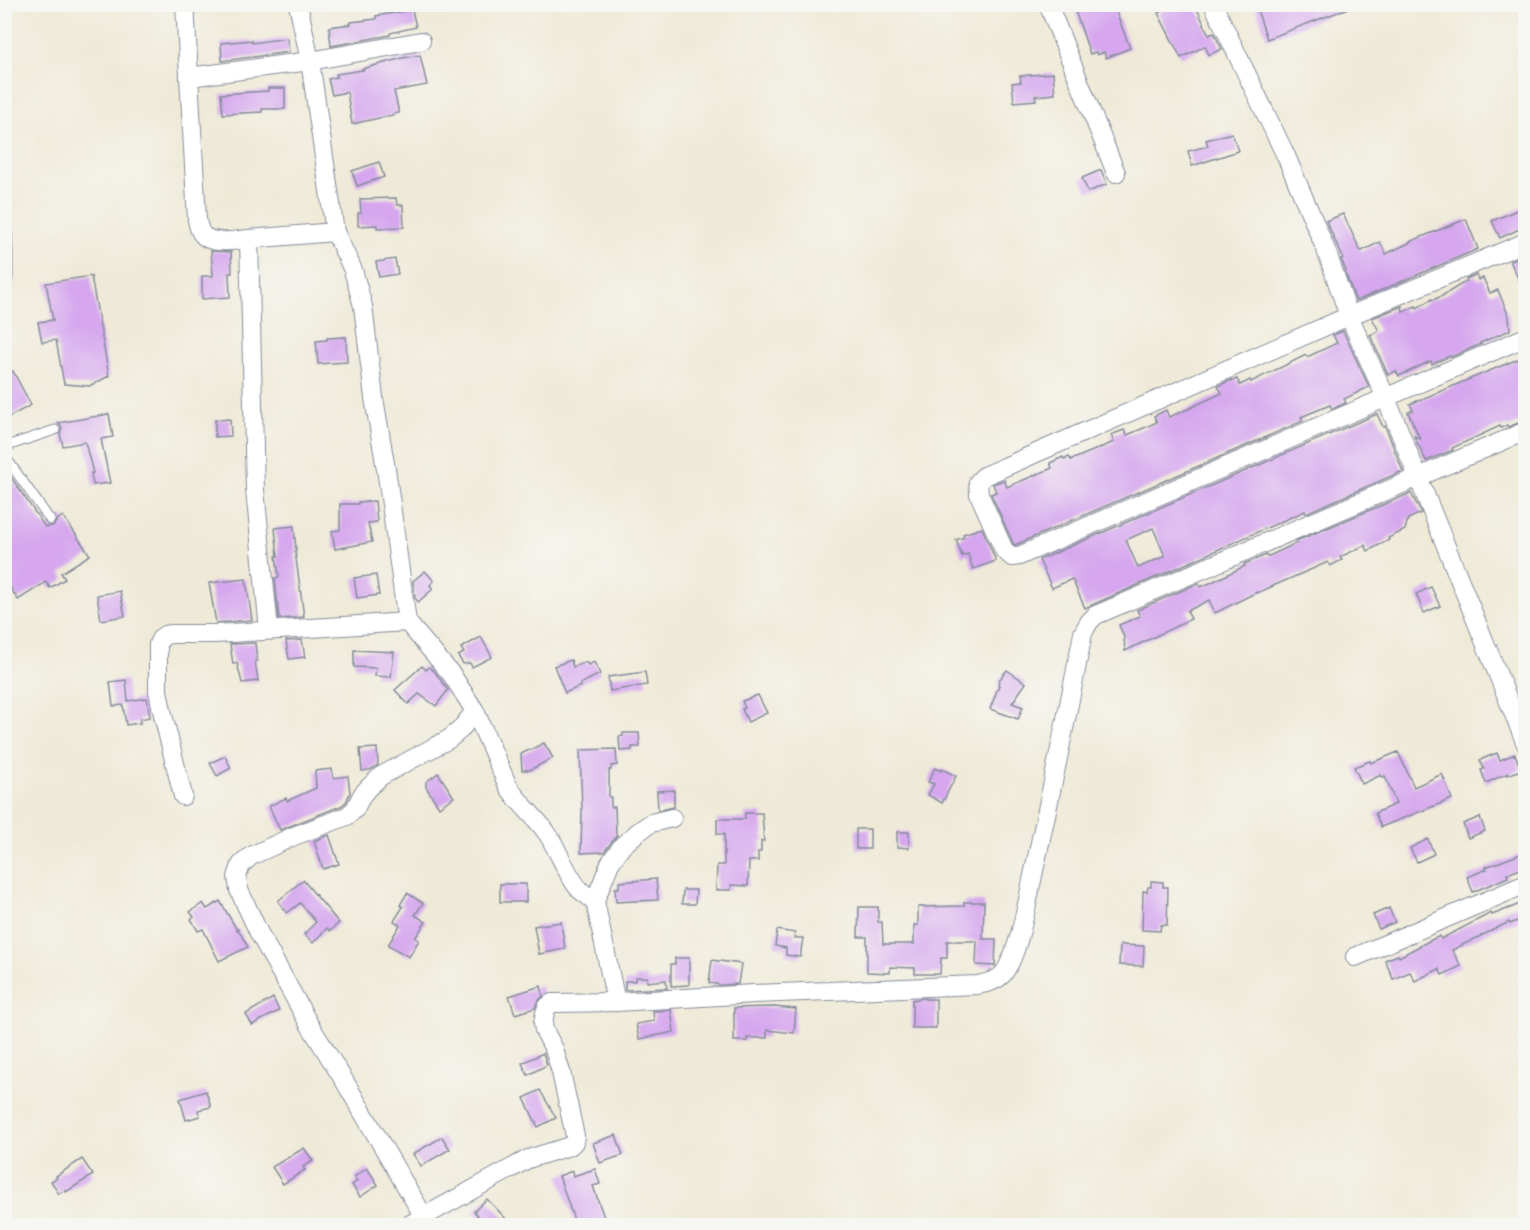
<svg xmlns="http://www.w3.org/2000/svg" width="1530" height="1230" viewBox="0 0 1530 1230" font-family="'IM FELL French Canon',serif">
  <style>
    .building { fill: #d6a7ee; fill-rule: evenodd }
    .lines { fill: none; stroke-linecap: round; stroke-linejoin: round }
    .lane-casing { stroke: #858c9a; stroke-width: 11 }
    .street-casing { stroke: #858c9a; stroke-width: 20 }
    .lane { stroke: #fff; stroke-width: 9 }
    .street { stroke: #fff; stroke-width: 18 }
  </style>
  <rect width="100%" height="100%" fill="#f6f6f2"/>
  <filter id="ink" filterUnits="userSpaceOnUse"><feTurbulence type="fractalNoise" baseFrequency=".0167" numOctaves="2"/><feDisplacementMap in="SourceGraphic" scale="12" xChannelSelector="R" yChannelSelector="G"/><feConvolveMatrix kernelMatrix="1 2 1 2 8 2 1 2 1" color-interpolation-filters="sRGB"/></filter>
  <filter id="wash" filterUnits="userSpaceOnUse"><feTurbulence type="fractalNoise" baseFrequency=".008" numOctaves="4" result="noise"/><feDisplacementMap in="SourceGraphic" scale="24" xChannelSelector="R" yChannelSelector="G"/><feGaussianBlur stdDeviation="1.35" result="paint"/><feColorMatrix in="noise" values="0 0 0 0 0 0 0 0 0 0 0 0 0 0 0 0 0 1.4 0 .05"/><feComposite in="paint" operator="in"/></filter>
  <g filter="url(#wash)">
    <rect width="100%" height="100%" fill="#efead7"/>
    <g id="blocks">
      <g class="building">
        <path d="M1085,4H1113L1130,48L1106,58L1104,52L1097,55L1096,52L1090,54L1074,8Z"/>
        <path d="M1176,4H1195L1209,35L1214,33L1222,49L1209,55L1205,46L1181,58L1158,13Z"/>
        <path d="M1255,4H1354V6L1267,39Z"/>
        <path d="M412,10L416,27L390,33V35L331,46L329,27L351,24V22L376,19V16Z"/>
        <path d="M287,38L289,52L222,61L221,43L252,40V43Z"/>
        <path d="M420,55L427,85L394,91L399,113L393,114V115L352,124L347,92L332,95L328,79L337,77L336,74L363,70L362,69L403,58Z"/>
        <path d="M1053,73L1055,94L1035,96L1036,100L1014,102L1012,83L1021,82L1020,76Z"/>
        <path d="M268,88H285V109H262V112L223,114L221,94L268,91Z"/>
        <path d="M1232,133L1238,151L1192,166L1188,151L1208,146L1206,140Z"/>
        <path d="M379,162L384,177L357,186L352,171Z"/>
        <path d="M1101,170L1107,184L1088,192L1082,178Z"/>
        <path d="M396,198L397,205H403L404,227L377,228V225L358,226V213H361L360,199Z"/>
        <path d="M1526,206V226L1500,238L1492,221Z"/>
        <path d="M1343,214L1360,250L1362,251L1380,242L1386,254L1409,243V242L1466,219L1478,249L1356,301L1345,272L1346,271L1341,259L1343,258L1326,221Z"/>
        <path d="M211,251L231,252L232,273H229L230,297L202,299V276H213Z"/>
        <path d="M1526,254V295L1510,261Z"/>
        <path d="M395,259L398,274L379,277L376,262Z"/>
        <path d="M1476,275L1478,280L1483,278L1490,293L1498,290L1509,317L1510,330L1480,343L1481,344L1451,357L1450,356L1432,364L1431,361L1399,376L1396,371L1388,375L1370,335L1379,331L1372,318L1402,306L1403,312L1416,306L1417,308L1432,299L1433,300L1442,296L1467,281L1466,279Z"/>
        <path d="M91,276L109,376L90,386L64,384L56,340L42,342L38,322L53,320L46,283Z"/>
        <path d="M1343,331L1369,387L1344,399L1346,403L1332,409L1330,405L1301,417L1303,421L1029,539L1015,545L1013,543L991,494L996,492L993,484L1004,480L1007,487L1052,468L1050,463L1063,457L1064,459L1069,457L1071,460L1114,442L1111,435L1124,430L1127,435L1144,428L1157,422L1154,416L1166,410L1169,417L1188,409L1222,393L1218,386L1231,380V381L1237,379L1240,385L1250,380L1251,382L1306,355L1307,357L1337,343L1333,335Z"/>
        <path d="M346,337L347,362L318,364L316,341L327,340V338Z"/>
        <path d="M1518,359L1526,377V420L1508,427L1507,425L1501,428L1500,426L1452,448L1453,450L1426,461L1414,436L1420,439L1408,412L1413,410L1410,404Z"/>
        <path d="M13,371L31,405L4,420V376Z"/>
        <path d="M109,414L113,437L101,439L110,483L93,485L91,473H93L85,442L63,446L60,434L62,428L58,423Z"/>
        <path d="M1377,414L1383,427L1385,426L1403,471L1306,513L1305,511L1208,554L1202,557L1085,608L1072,579L1052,588L1039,560ZM1153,528L1165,556L1138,568L1126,540Z"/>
        <path d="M230,419L231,436L215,437V420Z"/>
        <path d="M4,467L45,527L53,526L57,520L63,516L90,555L61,573L65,579L50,588L46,582L18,600L4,578Z"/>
        <path d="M1411,493L1421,513L1408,519L1405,530L1388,538L1389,540L1379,545L1368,551L1365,545L1340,557L1342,560L1330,566L1328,562L1257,593V592L1215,613L1209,600L1187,611L1191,619L1125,651L1124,637L1119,625L1140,616L1137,610L1199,583L1200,587L1208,584L1245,566L1244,564L1266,555L1267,557L1297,543L1296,541Z"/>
        <path d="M375,501L377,522L368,523L372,542L335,549L332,531L340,530V504H358V502Z"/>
        <path d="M294,526L296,551H295L304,617L279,619L275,578L279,577L276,556H278L275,528Z"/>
        <path d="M982,528L996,561L973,569L968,554L962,556L956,540L964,537L963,534Z"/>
        <path d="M425,571L434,581L430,585L433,589L418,602L415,598L413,581Z"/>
        <path d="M376,575L379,595L357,598L354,578Z"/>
        <path d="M246,579L252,620L216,623L209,583Z"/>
        <path d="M1431,587L1440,606L1424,613L1416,594Z"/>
        <path d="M120,591L125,616L101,620L97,595Z"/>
        <path d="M481,637L492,657L472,667L470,663L463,664L458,656L464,653L461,648Z"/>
        <path d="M302,640L305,657L289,659L286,641Z"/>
        <path d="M255,643L257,661H255L258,681L242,683L237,663L233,664L230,644Z"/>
        <path d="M354,650L394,652L391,677L375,676L376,668L354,667Z"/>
        <path d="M571,660L573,667L586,662L588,665L594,662L600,674L580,684L581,686L565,693L554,666Z"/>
        <path d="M422,666L426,670L429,667L435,672L448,690L436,706L419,694L408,704L395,690Z"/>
        <path d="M1007,670L1026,683L1012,703L1023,707L1018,719L990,709L999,685L998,684L999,680Z"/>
        <path d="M645,672L647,685L610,691L608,677Z"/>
        <path d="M126,680L128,701L147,698L150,717L140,719V723L126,725L123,705L113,706L110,682Z"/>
        <path d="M758,695L767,713L748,722L742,709L745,708L742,701Z"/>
        <path d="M623,733H639L640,747H632V750L620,751L619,737L623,736Z"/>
        <path d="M544,743L553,758L530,770H522L521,754Z"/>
        <path d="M377,748L378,765L370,770L362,771L360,749Z"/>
        <path d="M616,749L617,765L611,766V770H609V797H611V807H615L616,834L617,835L604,852L581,853L582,809L580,750Z"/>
        <path d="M1398,752L1414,787L1442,774L1452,799L1381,827L1375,813L1396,804L1385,776L1382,777L1381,775L1362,784L1354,767L1370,761L1371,763Z"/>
        <path d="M1497,753L1500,760L1515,754L1521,770L1508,775V773L1486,783L1481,770L1484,769L1480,760Z"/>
        <path d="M225,756L231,768L217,776L210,763Z"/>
        <path d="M935,768L941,771L942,769L956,776L942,803L928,795L934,784L928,782Z"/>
        <path d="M332,769L333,778L348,776L350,793L346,802L341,806L280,830L269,806L286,798L287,801L316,788L315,771Z"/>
        <path d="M438,773L454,797L439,807L426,787V782Z"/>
        <path d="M674,790V807L658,810L657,791Z"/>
        <path d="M745,813H762L764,841H761V852H758V861H749L748,886L731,885V890H716L717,865H724V834H717V819H745Z"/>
        <path d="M1480,817L1485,831L1468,838L1463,824Z"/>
        <rect x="856" y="829" width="14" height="20"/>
        <path d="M897,832H909V848L897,847Z"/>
        <path d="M329,835L339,864L323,869L314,841Z"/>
        <path d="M1428,839L1434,854L1417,862L1410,848Z"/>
        <path d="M1526,852V867L1507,874L1508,877L1473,892L1467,877L1487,869L1486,867Z"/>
        <path d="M656,879L658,900L616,902L615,888H619V882Z"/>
        <path d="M303,880L339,923L330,931L327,928L313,943L304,934L316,922L300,903L287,913L278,901Z"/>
        <path d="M1151,881L1163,882V887H1168L1167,925H1161L1160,931L1142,930L1143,891L1147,892L1148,887H1151Z"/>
        <rect x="500" y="884" width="26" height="18"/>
        <path d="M683,890H696L695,904H682Z"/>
        <path d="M407,893L423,903L415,915L426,922L415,938L419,940L409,957L388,945L400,925L394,921L403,907L400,905Z"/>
        <path d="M220,901L237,930L238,929L248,947L219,961L203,929L198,931L191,919L194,917L190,912L203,903L207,909Z"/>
        <path d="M964,902H984L983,939H996L995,966L976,965L977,941H947V958H941L940,974H915V968L890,967V973L867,972V937H858L859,907H878V922H882L883,944H914V925H918V907L964,906Z"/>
        <path d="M1520,904L1526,917L1510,924L1509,922L1452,950L1461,966L1442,975L1439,969L1415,981L1410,972L1393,979L1385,960L1398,955L1399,957L1429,941L1440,936L1441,939L1491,913L1492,915Z"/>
        <path d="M1389,908L1395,922L1379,929L1373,915Z"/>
        <path d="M561,922L565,949L539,954L534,926Z"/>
        <path d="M777,930L795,933L794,938H803L800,957L786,955V948L775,946Z"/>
        <path d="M1120,945L1144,946L1143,966L1119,965Z"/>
        <path d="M675,958H689V985L671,986V964H675Z"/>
        <path d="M712,960L741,964L738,984L721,985L709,983Z"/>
        <path d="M635,977H647V982L666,980L667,988L625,990V981H635Z"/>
        <path d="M541,986L543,996L537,1003L535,1008L515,1014L509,996Z"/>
        <path d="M273,998L279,1011L252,1025L246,1014Z"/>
        <path d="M925,998V999H936V1028H912V1000Z"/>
        <path d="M774,1007L796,1009L794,1033L767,1030V1038H747V1041H734V1008Z"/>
        <path d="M671,1010L674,1032L639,1039L636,1024L654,1021L653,1011Z"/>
        <path d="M543,1053L547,1065L528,1075L522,1063Z"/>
        <path d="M540,1090L556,1118L538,1127L524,1098Z"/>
        <path d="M206,1091L211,1107L198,1110L200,1116L186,1120L180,1099Z"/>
        <path d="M616,1135L623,1155L600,1163L593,1143Z"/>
        <path d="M442,1137L450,1149L421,1166L413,1154Z"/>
        <path d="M304,1148L313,1161L303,1167L305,1170L283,1184L272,1167Z"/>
        <path d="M82,1159L93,1175L66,1192L65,1190L59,1194L51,1181L57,1178L56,1176Z"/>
        <path d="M367,1168L378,1185L360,1197L352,1185L357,1181L354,1177Z"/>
        <path d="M595,1169L600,1184L593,1186L606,1223L598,1226H576L559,1176L572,1171L573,1176Z"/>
        <path d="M487,1199L513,1226H473L480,1219L474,1211Z"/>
      </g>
    </g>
  </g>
  <g filter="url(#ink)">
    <use href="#blocks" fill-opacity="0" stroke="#858c9a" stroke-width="1.5"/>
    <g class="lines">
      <g class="lane-casing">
        <g id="lane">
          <path d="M4,158L8,252V278L4,297"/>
          <path d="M4,447L55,430"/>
          <path d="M4,455L50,520"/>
        </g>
      </g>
      <g class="street-casing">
        <g id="street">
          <path d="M185,4L197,220C198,225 199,230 202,234C212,246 236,240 249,239"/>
          <path d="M298,4L310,61L335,232L353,270L363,306L374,398L387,475L407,622L452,675L475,711L508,786C519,804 535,816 547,833C558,849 568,878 580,890C584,894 590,897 595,901"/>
          <path d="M1048,4L1116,173"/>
          <path d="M1213,4L1286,156L1326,250L1349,316L1386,398L1526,744"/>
          <path d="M189,77L310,61L421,41"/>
          <path d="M1526,242L1349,316L984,476L978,482L979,494L1004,550L1012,557L1019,556L1526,337"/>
          <path d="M269,630L255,490L249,239L335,232"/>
          <path d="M183,796L163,715L158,691V644L161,638L165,635L172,634H215L407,622"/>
          <path d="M1355,957L1526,884"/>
          <path d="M616,1002L595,901L610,863L622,846L638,832L651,823L672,818"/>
          <path d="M424,1217L345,1082L309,1024L259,933L239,890L237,877L241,865L251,856L294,836L347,816L355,809L362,795L368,788L381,776L449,739L460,730L475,711"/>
          <path d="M407,1226L528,1159L570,1146L574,1142L575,1136L561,1072L554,1049L544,1030L543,1023L545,1013L547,1007L552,1003L616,1002L754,994L977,985C986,983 995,982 1002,975C1019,956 1028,897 1034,871C1051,792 1068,713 1083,633L1089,622L1096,615L1526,431"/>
        </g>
      </g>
      <use href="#lane" class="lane"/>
      <use href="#street" class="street"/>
    </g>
  </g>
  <rect width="1530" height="1230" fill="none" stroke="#f6f6f2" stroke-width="24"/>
</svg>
